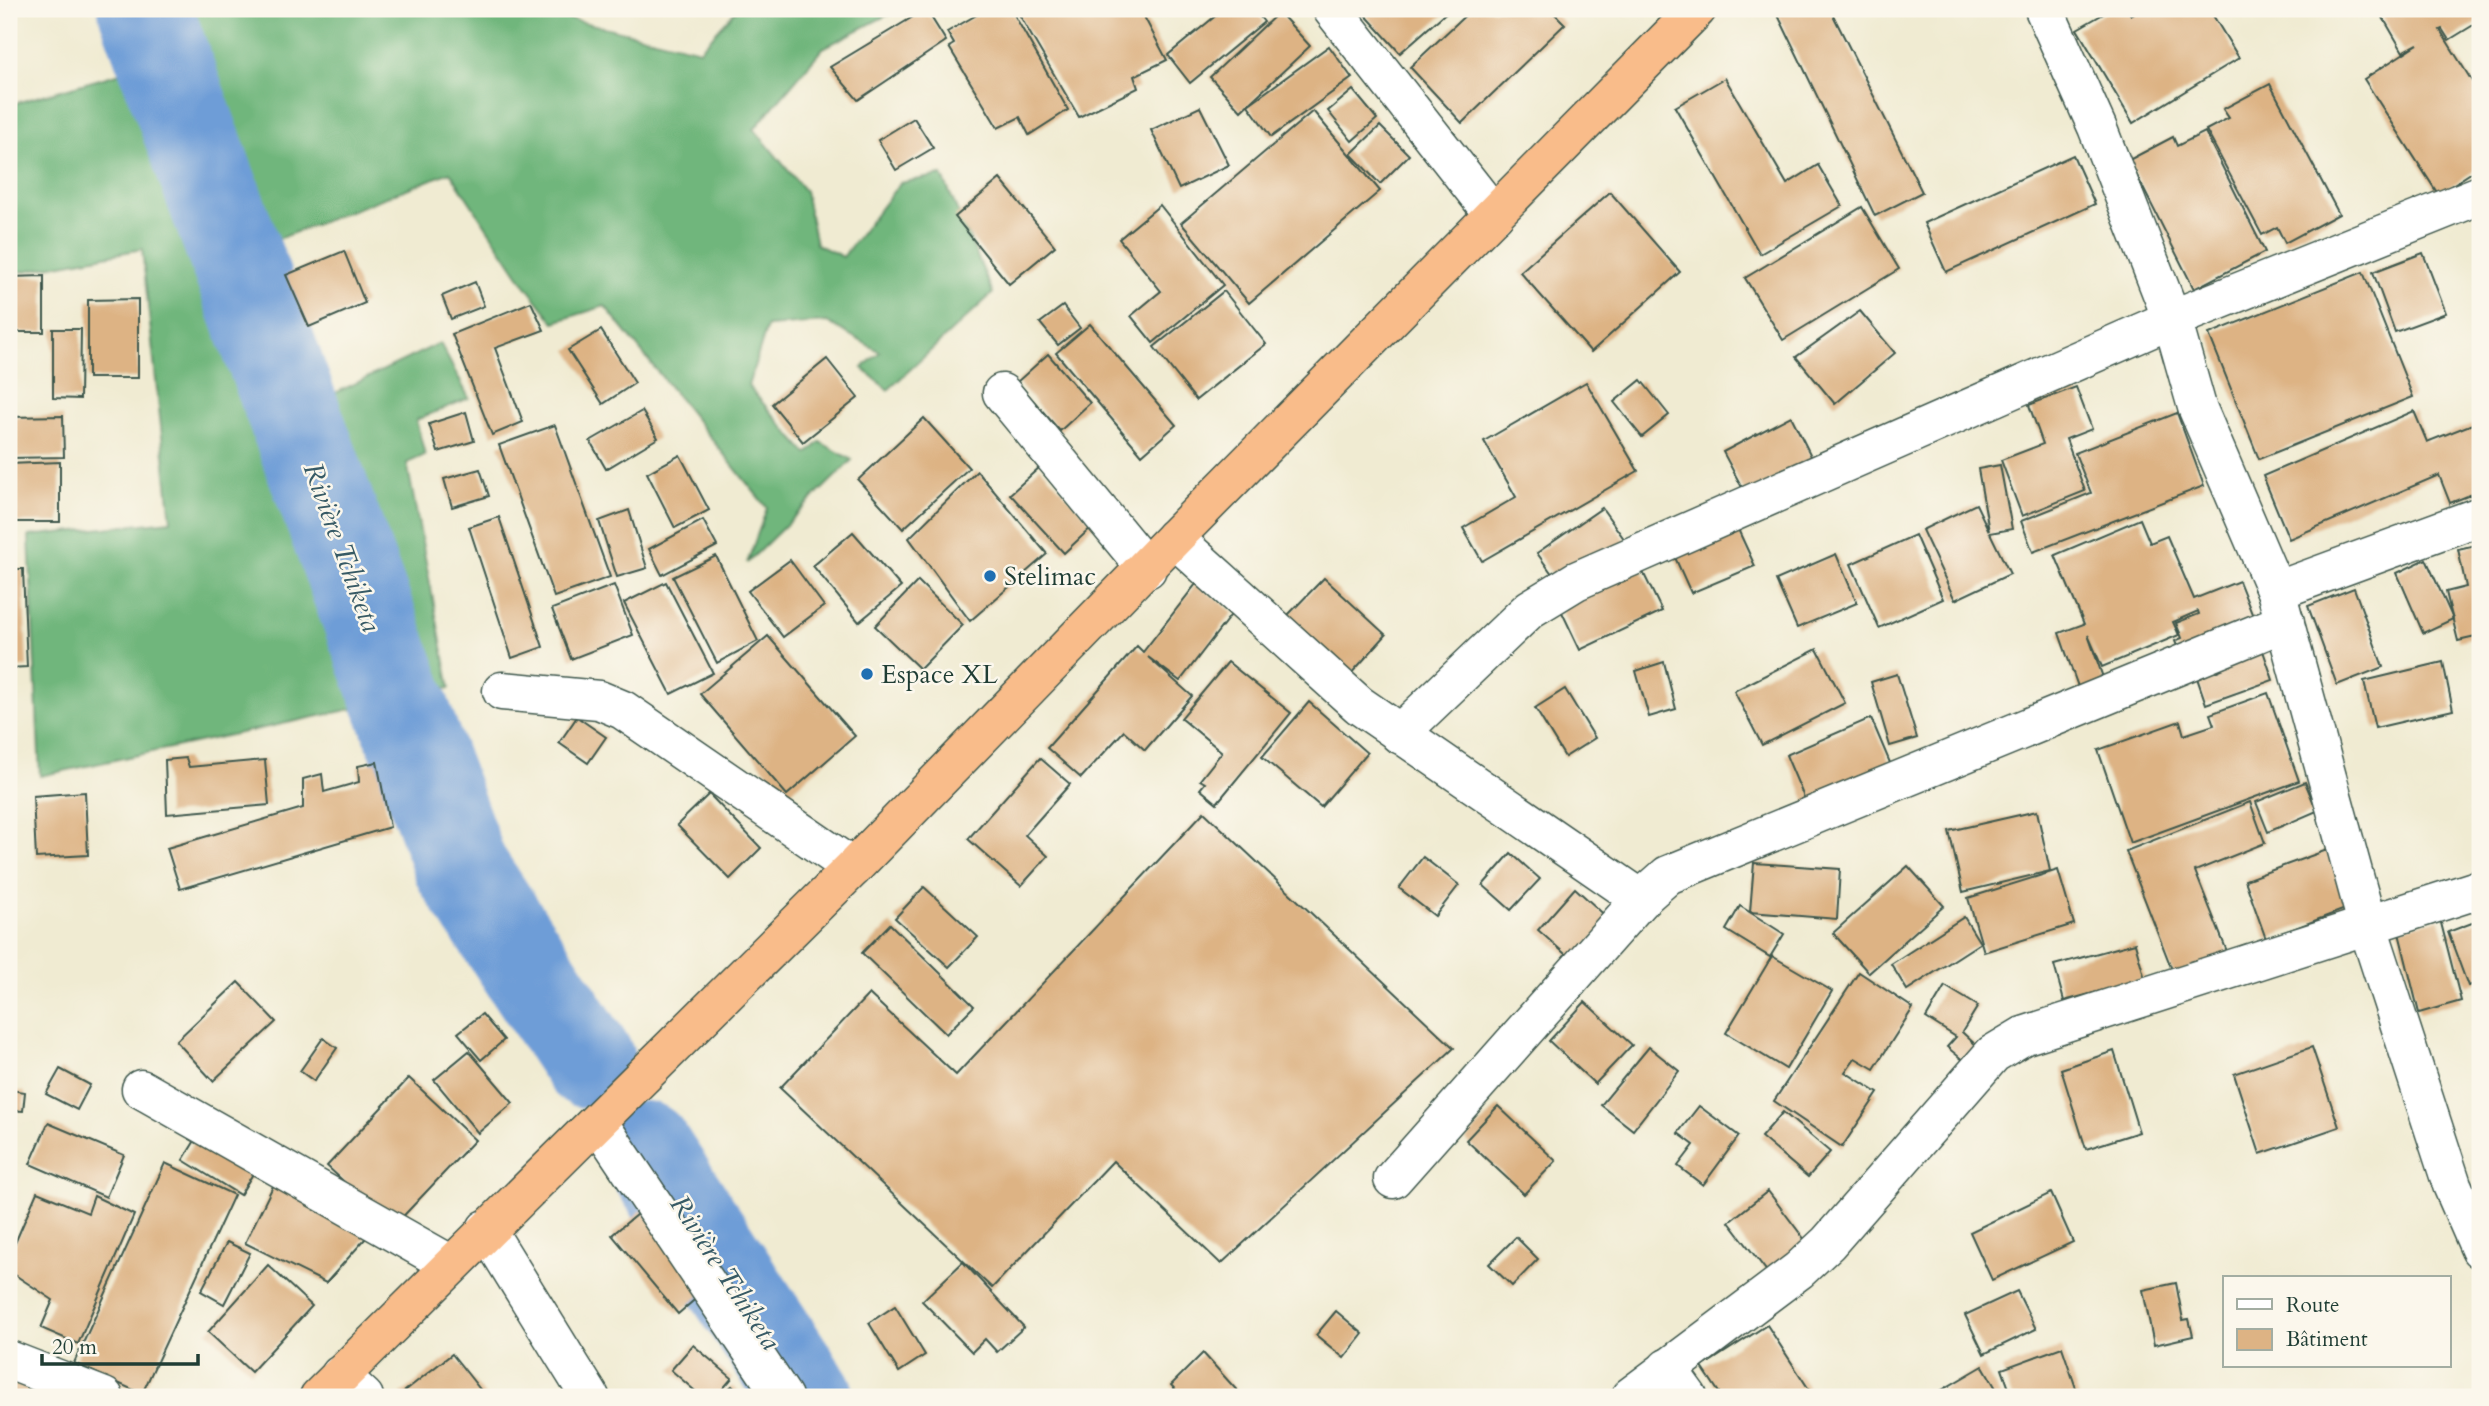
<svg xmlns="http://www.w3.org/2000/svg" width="2489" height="1406" viewBox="0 0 2489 1406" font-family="Cardo,serif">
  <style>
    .forest { fill: #6fb67c; stroke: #477a58; stroke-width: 2 }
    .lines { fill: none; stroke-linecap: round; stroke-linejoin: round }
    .river { stroke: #6e9dd7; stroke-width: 94 }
    .building { fill: #ddb384 }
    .minor-casing { stroke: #3e574c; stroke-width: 41 }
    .highway-casing { stroke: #3e574c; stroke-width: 41 }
    .minor { stroke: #fff; stroke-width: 38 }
    .highway { stroke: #f9bc8a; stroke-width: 38 }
    .poi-dot { fill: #1f6fb2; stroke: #fbf7ec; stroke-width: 2.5 }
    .labels { text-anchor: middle; stroke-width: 5; stroke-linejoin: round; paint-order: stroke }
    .poi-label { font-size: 26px; fill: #1f3d34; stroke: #fbf7ec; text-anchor: start }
    .water-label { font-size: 28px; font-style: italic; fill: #375a65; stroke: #fbf7ec }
  </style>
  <rect width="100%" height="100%" fill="#fbf7ec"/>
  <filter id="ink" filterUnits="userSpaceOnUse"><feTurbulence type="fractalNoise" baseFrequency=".0143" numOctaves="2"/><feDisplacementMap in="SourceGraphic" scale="14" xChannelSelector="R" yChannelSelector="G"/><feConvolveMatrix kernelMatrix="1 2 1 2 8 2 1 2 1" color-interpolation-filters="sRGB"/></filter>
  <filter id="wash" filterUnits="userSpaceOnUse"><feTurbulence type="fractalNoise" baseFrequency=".00686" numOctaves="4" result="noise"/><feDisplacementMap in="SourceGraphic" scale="28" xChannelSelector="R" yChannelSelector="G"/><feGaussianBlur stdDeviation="1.57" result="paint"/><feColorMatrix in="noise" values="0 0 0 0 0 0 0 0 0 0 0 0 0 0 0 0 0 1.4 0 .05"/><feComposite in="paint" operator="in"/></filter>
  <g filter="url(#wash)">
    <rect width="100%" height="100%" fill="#f0ebd2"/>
    <path class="forest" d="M190,9H552L553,15L700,50L737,9H899L823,48L754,129L805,191L816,244L843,257L900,183L942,175L993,293L888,390L862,368L880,352L827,322L767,326L748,386L807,454L820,442L852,460L747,563L767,508L605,306L554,322L525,285L450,172L260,246L325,398L440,343L469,398L416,420L425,455L407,463L450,688L40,776L29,536L171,521L142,249L9,274V105L208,48Z"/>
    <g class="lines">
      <g class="river">
        <path d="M145,9L461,868L588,1061"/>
        <path d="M644,1148L807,1397"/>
      </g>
    </g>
    <g id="blocks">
      <g class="building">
        <path d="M926,9L946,41L858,100L830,67Z"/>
        <path d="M987,9H1011L1068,110L1029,135L1020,117L998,128L949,47L954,44L947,32Z"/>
        <path d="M1021,9H1140L1167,60L1134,76L1138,88L1079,117L1017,11Z"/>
        <path d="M1224,9H1254L1264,22L1190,83L1168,55Z"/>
        <path d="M1360,9H1450L1400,53Z"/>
        <path d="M1472,9H1550L1565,24L1462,123L1410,67Z"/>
        <path d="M1775,9H1830L1922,192L1875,216Z"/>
        <path d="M2112,9H2127L2131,15L2141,9H2209L2239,58L2133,123L2077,29Z"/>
        <path d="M2378,9H2480V21L2449,40L2442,29L2440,30L2480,94V167L2438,194L2364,79L2418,44L2403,52Z"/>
        <path d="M1279,12L1310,46L1241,111L1210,77Z"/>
        <path d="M1329,46L1352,78L1271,137L1248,105Z"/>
        <path d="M1725,78L1787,184L1818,165L1842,206L1760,254L1675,107Z"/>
        <path d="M2270,84L2339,214L2285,243L2277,227L2262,235L2206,130L2229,118L2223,109Z"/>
        <path d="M1353,90L1377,119L1352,141L1328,111Z"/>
        <path d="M1200,107L1229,165L1179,189L1151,130Z"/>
        <path d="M1313,111L1380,191L1249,303L1181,223Z"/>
        <path d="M914,118L933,148L896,170L878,140Z"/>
        <path d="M1380,126L1409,155L1380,184L1351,154Z"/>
        <path d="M2205,132L2265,252L2194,289L2129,160L2173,137L2177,146Z"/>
        <path d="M2073,155L2095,204L1946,272L1924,223Z"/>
        <path d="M1000,179L1055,246L1009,284L955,217Z"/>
        <path d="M1610,192L1680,272L1591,352L1520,272Z"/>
        <path d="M1160,205L1223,285L1153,343L1131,316L1161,291L1119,239Z"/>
        <path d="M1862,207L1899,269L1783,340L1745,278Z"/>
        <path d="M344,251L365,303L309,327L286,275Z"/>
        <path d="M2423,253L2446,313L2395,332L2373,272Z"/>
        <path d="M2363,272L2413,397L2259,459L2209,334Z"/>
        <path d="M44,276V332H9V277Z"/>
        <path d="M475,282L484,306L451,319L442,296Z"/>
        <path d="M1224,291L1266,344L1196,400L1154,347Z"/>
        <path d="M138,299V378H88V300Z"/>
        <path d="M531,302L544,330L495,348L523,422L492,435L452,334Z"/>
        <path d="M1063,306L1080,328L1058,345L1040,323Z"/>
        <path d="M1860,311L1895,353L1835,404L1796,357Z"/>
        <path d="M1090,324L1176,425L1142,455L1056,353Z"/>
        <path d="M53,329H81L80,399L53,398Z"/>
        <path d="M601,330L635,383L603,404L568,350Z"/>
        <path d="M1048,354L1090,403L1060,431L1017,382Z"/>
        <path d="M827,359L858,398L803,442L772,404Z"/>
        <path d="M1641,380L1669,415L1642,437L1614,402Z"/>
        <path d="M1586,382L1638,471L1482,561L1463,528L1516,497L1484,441Z"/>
        <path d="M2076,387L2092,429L2066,439L2085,491L2022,516L2001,460L2043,444L2029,405Z"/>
        <path d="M642,411L658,438L606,469L590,441Z"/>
        <path d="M2414,411L2427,442L2480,421V491L2450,503L2439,475L2289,539L2263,476Z"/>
        <path d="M466,412L474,441L438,452L429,424Z"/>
        <path d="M2177,413L2204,486L2033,552L2021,521L2091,493L2075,453Z"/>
        <path d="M63,416L64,457L9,458V417Z"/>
        <path d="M1791,416L1813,460L1746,495L1723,452Z"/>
        <path d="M924,418L969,468L903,529L858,480Z"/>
        <path d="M555,425L610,577L554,597L499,445Z"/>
        <path d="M680,455L709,510L675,528L647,473Z"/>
        <path d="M60,462V522H9V464Z"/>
        <path d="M2000,465L2012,529L1990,533L2010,574L1955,600L1922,530L1976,504L1989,531L1978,469Z"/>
        <path d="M1040,467L1094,525L1064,553L1010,494Z"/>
        <path d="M480,469L489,496L452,507L444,479Z"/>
        <path d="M977,471L1047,554L970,621L909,538Z"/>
        <path d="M1602,508L1627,543L1563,589L1537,553Z"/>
        <path d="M629,510L647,568L617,577L599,521Z"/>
        <path d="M499,517L543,647L512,658L469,527Z"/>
        <path d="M2140,519L2150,543L2167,536L2194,599L2239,581L2256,624L2180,654L2175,641L2182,638L2176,623L2199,614L2198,611L2173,622L2179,635L2102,667L2088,635L2107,689L2082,698L2059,633L2084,624L2055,555Z"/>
        <path d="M703,520L717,546L662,575L649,549Z"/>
        <path d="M1736,525L1755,566L1691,593L1673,553Z"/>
        <path d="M853,532L901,587L859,622L813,566Z"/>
        <path d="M1915,535L1943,599L1879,628L1851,564Z"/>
        <path d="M2480,544V636L2458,641L2446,592L2466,587L2458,549Z"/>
        <path d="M1836,554L1857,603L1797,628L1776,580Z"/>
        <path d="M716,556L758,641L717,663L673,577Z"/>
        <path d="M2426,559L2453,619L2423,633L2397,573Z"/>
        <path d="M790,560L824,606L783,637L748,591Z"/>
        <path d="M1640,566L1662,611L1580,650L1559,606Z"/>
        <path d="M9,569H23L27,667L9,668Z"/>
        <path d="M1324,578L1386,635L1348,677L1285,618Z"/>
        <path d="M918,581L963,625L920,669L875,626Z"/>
        <path d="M666,582L713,673L671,694L624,603Z"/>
        <path d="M1196,584L1233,612L1180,681L1148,657L1192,696L1145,750L1124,731L1081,778L1047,748L1137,646L1143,652Z"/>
        <path d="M614,585L633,635L571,659L552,609Z"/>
        <path d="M2354,588L2383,667L2337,685L2308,606Z"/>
        <path d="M768,636L855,736L787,795L700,694Z"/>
        <path d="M2262,648L2273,680L2206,704L2195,672Z"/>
        <path d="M1817,649L1845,703L1762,745L1734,691Z"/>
        <path d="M1228,662L1291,713L1217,803L1200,789L1205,783L1200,780L1222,752L1181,718Z"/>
        <path d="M1664,662L1676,709L1649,717L1636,671Z"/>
        <path d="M2443,662L2453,710L2375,728L2364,681Z"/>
        <path d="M1897,674L1917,738L1890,746L1871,682Z"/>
        <path d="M1565,689L1595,738L1565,757L1535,708Z"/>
        <path d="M2268,693L2299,781L2130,843L2098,750L2180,721L2184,735L2214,725L2210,714Z"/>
        <path d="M1309,702L1367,753L1321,807L1262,757Z"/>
        <path d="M577,717L606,737L588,763L559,743Z"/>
        <path d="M1871,718L1896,777L1811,814L1786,755Z"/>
        <path d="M186,758L189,767L265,760L269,805L167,814L165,760Z"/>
        <path d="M1040,758L1070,784L1025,835L1048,856L1021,886L968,839Z"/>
        <path d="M377,762L390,827L180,889L167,848L303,808V779L322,774L324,792L359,782L358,766Z"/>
        <path d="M2305,782L2317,811L2268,832L2256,802Z"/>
        <path d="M85,792L88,855L36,858L33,796Z"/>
        <path d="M709,794L761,848L730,879L677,825Z"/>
        <path d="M2250,802L2265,843L2195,871L2228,954L2174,975L2126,851Z"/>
        <path d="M2037,811L2050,871L1963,892L1949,831Z"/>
        <path d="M1204,812L1454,1048L1221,1264L1113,1161L992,1288L780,1088L869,994L956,1075Z"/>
        <path d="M2327,850L2348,908L2266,939L2245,880Z"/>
        <path d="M1511,853L1540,879L1511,910L1483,885Z"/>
        <path d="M1423,857L1459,885L1435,916L1399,888Z"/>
        <path d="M1754,863L1840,869L1837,919L1750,912Z"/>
        <path d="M1908,866L1944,906L1869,973L1833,933Z"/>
        <path d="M2058,870L2074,924L1984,952L1968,898Z"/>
        <path d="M924,887L978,937L949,967L895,918Z"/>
        <path d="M1575,888L1610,920L1573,961L1538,930Z"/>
        <path d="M1740,906L1784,934L1770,957L1726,930Z"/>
        <path d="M1964,917L1980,943L1907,990L1891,964Z"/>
        <path d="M2440,919L2461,1001L2419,1013L2398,929Z"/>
        <path d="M2480,920V982L2468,986L2448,932Z"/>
        <path d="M890,924L974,1006L946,1034L862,953Z"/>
        <path d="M2135,943L2145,979L2064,1001L2054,965Z"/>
        <path d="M1772,956L1832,991L1786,1069L1726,1033Z"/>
        <path d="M1859,972L1913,1008L1874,1069L1855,1058L1845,1072L1878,1093L1842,1147L1774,1101Z"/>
        <path d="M238,982L276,1022L213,1081L176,1041Z"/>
        <path d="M1945,986L1978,1006L1962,1032L1978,1047L1964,1061L1947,1047L1956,1037L1926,1018Z"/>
        <path d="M1585,1002L1632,1045L1595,1084L1549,1041Z"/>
        <path d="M482,1014L504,1040L481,1060L458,1033Z"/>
        <path d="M323,1038L337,1048L314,1081L300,1071Z"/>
        <path d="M1649,1047L1679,1071L1633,1130L1601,1105Z"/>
        <path d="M2312,1047L2339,1127L2260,1154L2234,1074Z"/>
        <path d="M469,1051L513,1103L478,1133L434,1080Z"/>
        <path d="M2114,1051L2139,1132L2086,1149L2061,1069Z"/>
        <path d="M60,1069L90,1085L77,1110L46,1094Z"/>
        <path d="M409,1078L475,1140L393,1227L327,1166Z"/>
        <path d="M9,1090L25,1092L23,1111L9,1110Z"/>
        <path d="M1498,1106L1556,1161L1524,1194L1466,1140Z"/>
        <path d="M1699,1106L1739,1136L1703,1185L1678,1166L1694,1145L1678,1133Z"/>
        <path d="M1783,1112L1830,1152L1808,1177L1761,1137Z"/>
        <path d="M48,1123L124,1155L106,1197L30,1164Z"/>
        <path d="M199,1134L257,1167L240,1195L183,1160Z"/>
        <path d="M165,1163L234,1195L142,1394L74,1363Z"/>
        <path d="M275,1182L373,1230L326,1283L245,1243Z"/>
        <path d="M1768,1191L1811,1248L1772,1278L1729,1222Z"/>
        <path d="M37,1192L88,1213L94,1196L134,1215L78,1344L41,1328L53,1300L9,1271V1257Z"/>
        <path d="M2051,1193L2073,1242L1992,1280L1970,1232Z"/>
        <path d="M642,1210L707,1289L678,1314L612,1235Z"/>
        <path d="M1516,1237L1538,1259L1512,1286L1489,1264Z"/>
        <path d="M227,1242L250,1253L224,1304L201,1291Z"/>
        <path d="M963,1262L1024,1327L997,1352L985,1339L972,1352L922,1301Z"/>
        <path d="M268,1265L312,1306L251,1372L208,1332Z"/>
        <path d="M2176,1283L2183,1320L2189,1319L2193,1336L2154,1345L2143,1290Z"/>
        <path d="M2017,1291L2036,1329L1984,1354L1965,1315Z"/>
        <path d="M895,1306L925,1355L899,1372L869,1323Z"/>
        <path d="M1336,1311L1363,1334L1344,1358L1316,1335Z"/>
        <path d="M1767,1325L1812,1394L1807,1397H1722L1702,1367Z"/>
        <path d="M693,1345L732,1378L716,1397H702L671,1370Z"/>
        <path d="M2062,1347L2079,1397H2012L2002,1369Z"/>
        <path d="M1203,1353L1242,1396L1240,1397H1182L1171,1385Z"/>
        <path d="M452,1354L486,1397H404L401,1394Z"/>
        <path d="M1983,1366L2001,1397H1930Z"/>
        <path d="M9,1379L49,1397H9Z"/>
        <path d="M732,1386L743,1397H720Z"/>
      </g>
    </g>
  </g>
  <g filter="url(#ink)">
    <use href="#blocks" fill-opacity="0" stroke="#3e574c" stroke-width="2"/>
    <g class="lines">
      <g class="minor-casing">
        <g id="minor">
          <path d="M1332,9L1494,215"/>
          <path d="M2044,9L2097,127L2172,319L2197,407L2276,591L2368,927L2452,1185L2480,1249"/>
          <path d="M1002,393L1147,569"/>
          <path d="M1174,538L1359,705L1641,899"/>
          <path d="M2276,591L2480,516"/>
          <path d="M502,691L599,700L623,710L853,868"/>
          <path d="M1399,734L1530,609L1576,581L2172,319L2480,195"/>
          <path d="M141,1089L450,1264"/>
          <path d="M598,1122L783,1397"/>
          <path d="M1393,1179L1641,899L1668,875L2285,622"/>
          <path d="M486,1229L590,1397"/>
          <path d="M9,1360L104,1397"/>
          <path d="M1667,1368L1688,1397"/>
          <path d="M340,1375L364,1397"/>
          <path d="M1630,1397L1799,1270L1828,1243L1993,1054L2023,1036L2480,889"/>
        </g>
      </g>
      <g class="highway-casing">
        <path id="highway" d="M319,1397L853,868L1174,538L1697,9"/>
      </g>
      <use href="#minor" class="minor"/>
      <use href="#highway" class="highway"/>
    </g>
  </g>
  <g class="poi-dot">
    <circle cx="990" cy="576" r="7"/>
    <circle cx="867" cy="674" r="7"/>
  </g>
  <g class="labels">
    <g class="poi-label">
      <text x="1004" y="585">Stelimac</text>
      <text x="881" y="683">Espace XL</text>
    </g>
    <g class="water-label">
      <text transform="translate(343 547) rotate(70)" y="10">Rivière Tchiketa</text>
      <text transform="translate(726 1272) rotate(57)" y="10">Rivière Tchiketa</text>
    </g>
  </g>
  <rect width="2489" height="1406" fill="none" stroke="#fbf7ec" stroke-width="35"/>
  <rect x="2223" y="1276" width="228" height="91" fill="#fbf7ec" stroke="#a3ada2" stroke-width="2"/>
  <rect x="2237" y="1299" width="35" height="10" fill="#ffffff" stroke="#a3ada2" stroke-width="2"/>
  <text x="2286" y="1312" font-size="21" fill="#1f3d34">Route</text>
  <rect x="2237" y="1329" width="35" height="21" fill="#ddb384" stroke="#a3ada2" stroke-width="2"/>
  <text x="2286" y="1346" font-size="21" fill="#1f3d34">Bâtiment</text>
  <path d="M42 1354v10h156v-10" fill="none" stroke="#1f3d34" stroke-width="3.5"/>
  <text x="52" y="1354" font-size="21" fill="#1f3d34" stroke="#fbf7ec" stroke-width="5" paint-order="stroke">20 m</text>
</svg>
